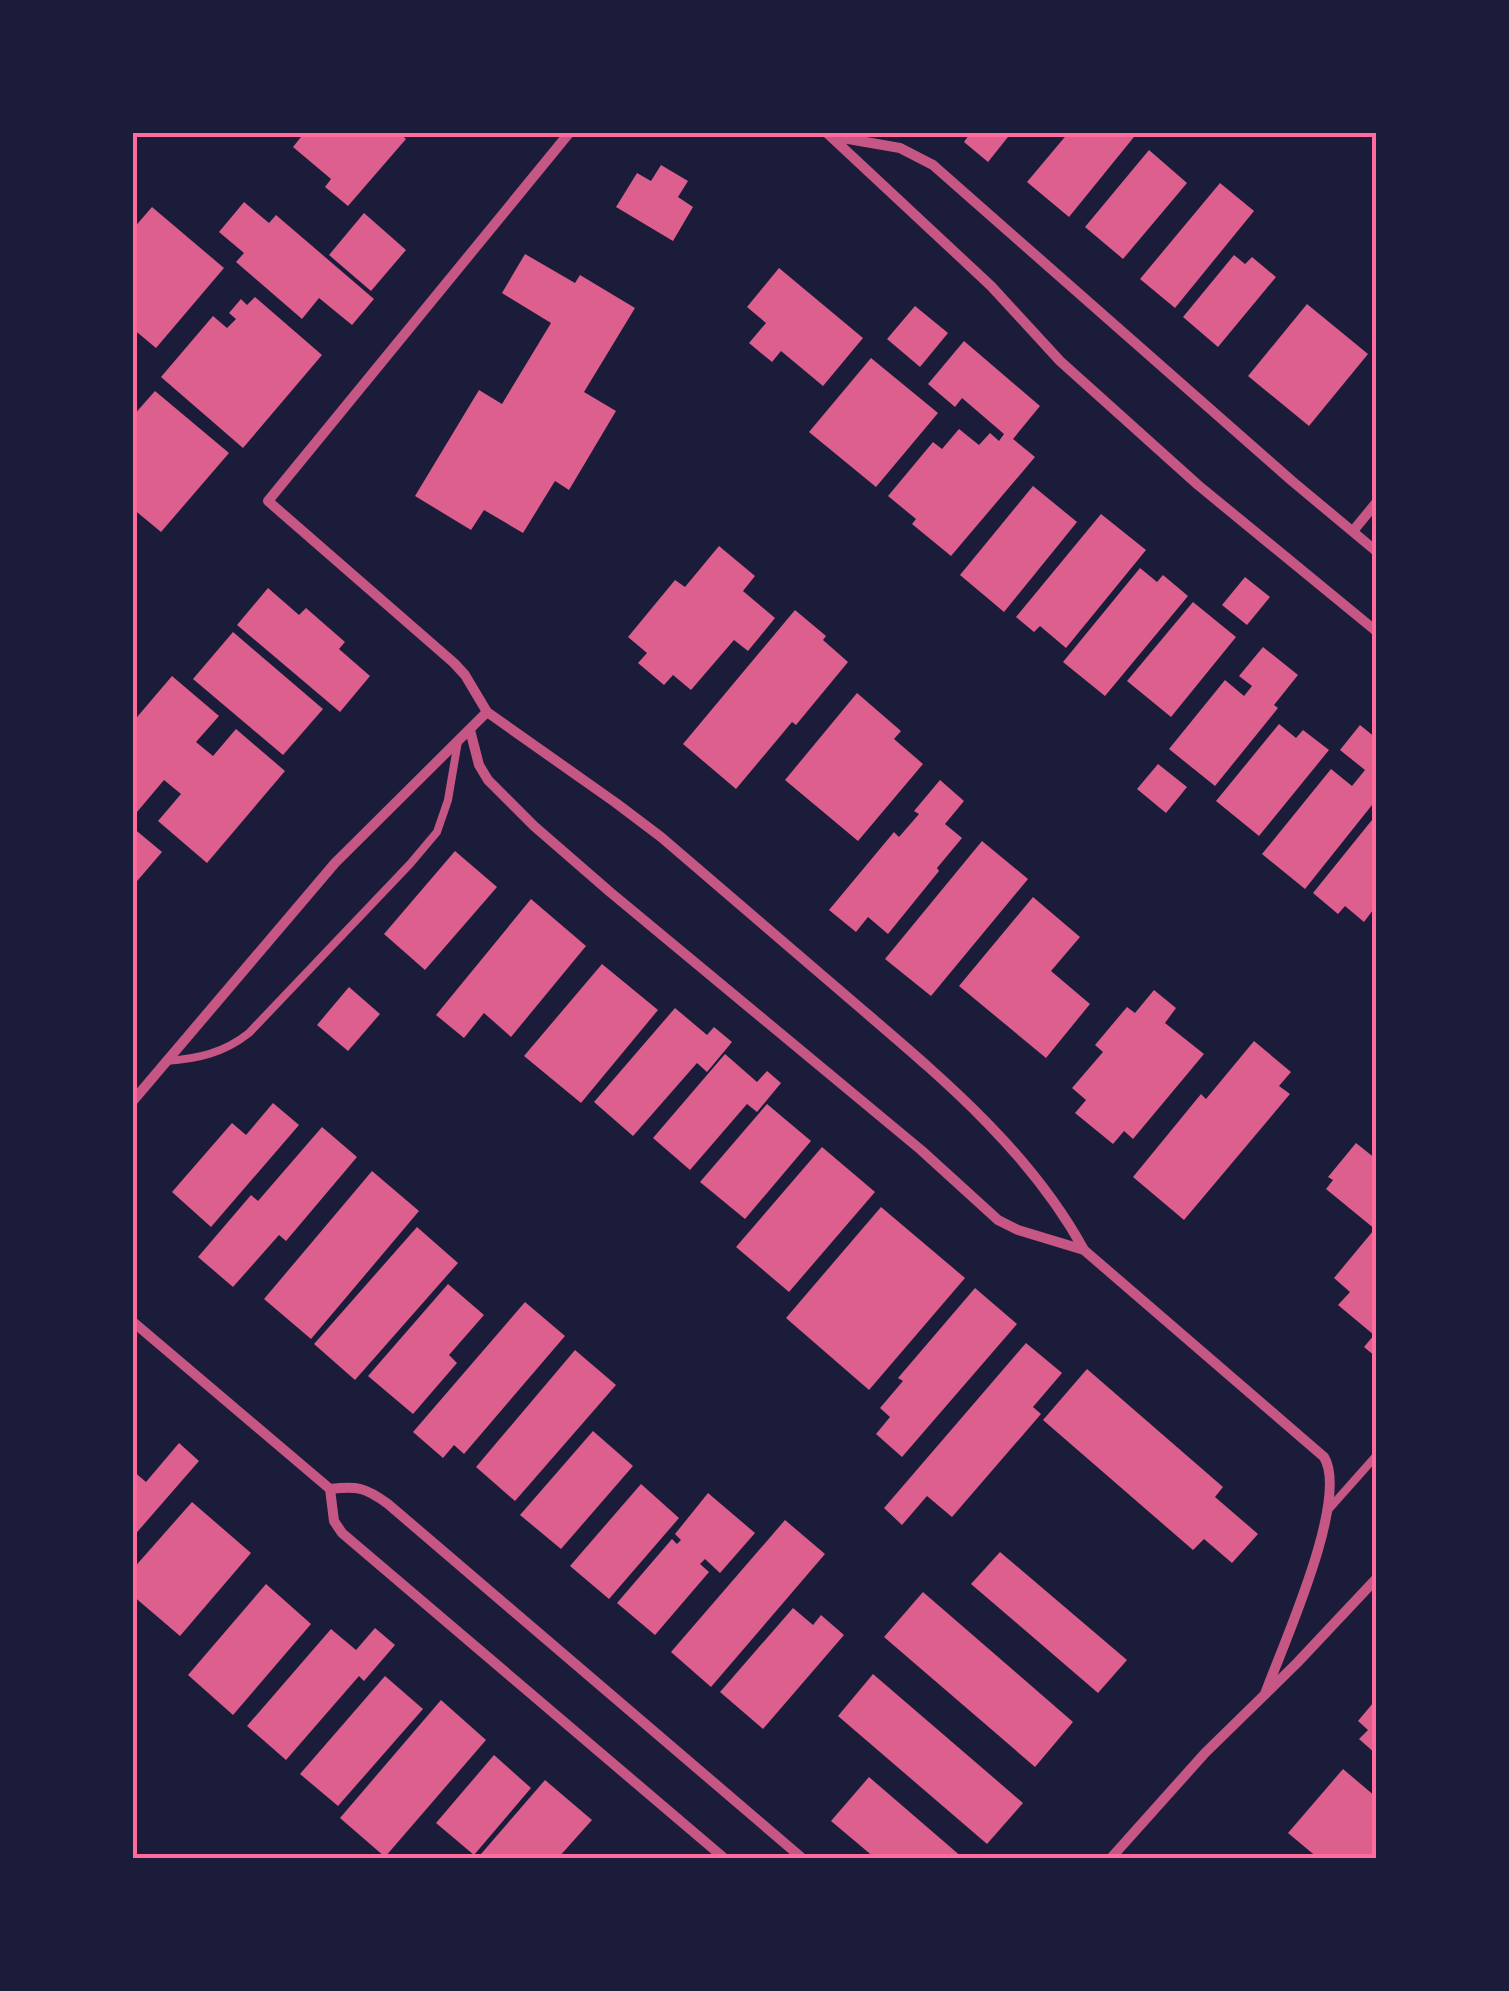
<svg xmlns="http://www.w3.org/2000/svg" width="1509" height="1991" viewBox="0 0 1509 1991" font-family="Karla,sans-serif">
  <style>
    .building { fill: #dd5f8e }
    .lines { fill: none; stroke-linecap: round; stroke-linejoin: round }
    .service { stroke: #c65784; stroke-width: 8 }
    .minor { stroke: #c65784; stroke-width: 10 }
    .neatline { fill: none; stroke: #ff6b9d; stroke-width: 4 }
  </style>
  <rect width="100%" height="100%" fill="#1b1b3a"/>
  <g class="building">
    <path d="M305,132H398L406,139L348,206L325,187L331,179L293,147Z"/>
    <path d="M971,132H1012L988,162L964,142Z"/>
    <path d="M1069,132H1138L1069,217L1027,182Z"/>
    <path d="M1149,150L1187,183L1123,259L1085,227Z"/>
    <path d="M661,165L688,181L678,197L693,207L673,241L616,207L637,173L651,181Z"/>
    <path d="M1220,183L1254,211L1175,308L1140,279Z"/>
    <path d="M244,202L269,223L276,215L374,299L352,325L319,298L302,319L236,262L244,253L219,232Z"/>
    <path d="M152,207L224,268L156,348L132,328V230Z"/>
    <path d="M364,213L406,250L371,291L329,255Z"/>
    <path d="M525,254L575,283L580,275L635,308L584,392L616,411L569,490L555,481L523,533L484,510L471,530L415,496L479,390L502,404L551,323L502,293Z"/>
    <path d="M1234,255L1245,264L1252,257L1276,277L1218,347L1183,317Z"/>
    <path d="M779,268L863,338L823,386L781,351L772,362L749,343L766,323L747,307Z"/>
    <path d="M255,297L322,355L243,448L161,377L213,316L227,328L236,319L229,313L241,299L247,305Z"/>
    <path d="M1307,304L1368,354L1309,426L1248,376Z"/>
    <path d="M915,306L948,333L920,367L887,339Z"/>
    <path d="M964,341L1040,406L1013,439L1035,457L951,556L912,524L916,519L888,496L933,442L942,449L959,429L979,445L990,433L999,441L1004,434L962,398L955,407L928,384Z"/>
    <path d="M871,358L938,413L876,487L809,432Z"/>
    <path d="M155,391L229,453L161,532L132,508V417Z"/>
    <path d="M1033,486L1077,522L1004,612L960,575Z"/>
    <path d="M1101,514L1146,550L1066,648L1040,626L1034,632L1016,617Z"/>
    <path d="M719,546L755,576L743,591L775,618L748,651L734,640L691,690L673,675L664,685L638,663L647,653L628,637L675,580L685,587Z"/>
    <path d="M1140,568L1157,582L1163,575L1188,596L1105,696L1063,662Z"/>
    <path d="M1245,577L1270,597L1247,625L1222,605Z"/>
    <path d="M268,588L299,615L306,608L345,642L339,649L370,676L340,712L237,625Z"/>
    <path d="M1193,602L1236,637L1171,717L1127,681Z"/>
    <path d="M795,610L826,636L823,640L848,662L796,725L792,722L736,789L683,744Z"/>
    <path d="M233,632L323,709L283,755L193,679Z"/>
    <path d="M1263,647L1298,675L1274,705L1278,708L1215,786L1169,749L1225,680L1244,696L1252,686L1239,676Z"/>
    <path d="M172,676L219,716L196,742L213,756L236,729L285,771L207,863L158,821L181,794L164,780L137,812L132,808V723Z"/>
    <path d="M857,693L901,731L894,739L923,764L858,841L785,780Z"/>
    <path d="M1279,724L1296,738L1303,730L1329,750L1259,836L1216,801Z"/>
    <path d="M1360,725L1376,738V800L1305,889L1262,854L1331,769L1352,786L1365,770L1340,750Z"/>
    <path d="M1158,764L1187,787L1166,813L1137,789Z"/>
    <path d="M940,780L964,801L945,824L962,838L937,868L939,871L888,934L868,917L856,932L829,910L894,832L899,837L919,814L914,811Z"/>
    <path d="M1376,815V906L1364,922L1345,906L1338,914L1313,893Z"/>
    <path d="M132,827L162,852L132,887Z"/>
    <path d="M982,841L1028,879L931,996L885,959Z"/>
    <path d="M455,851L497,887L425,970L384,934Z"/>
    <path d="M1033,897L1080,937L1051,971L1090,1004L1046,1058L959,986Z"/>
    <path d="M531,899L586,946L511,1037L484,1013L464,1038L436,1015Z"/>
    <path d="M602,964L658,1010L581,1103L524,1056Z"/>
    <path d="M349,987L380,1014L348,1051L317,1025Z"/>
    <path d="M1154,990L1176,1008L1165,1023L1204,1054L1133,1139L1124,1131L1113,1144L1075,1113L1086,1100L1072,1088L1103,1052L1095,1045L1127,1007L1135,1013Z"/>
    <path d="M675,1008L707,1035L714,1027L732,1042L707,1072L697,1063L633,1136L594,1102Z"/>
    <path d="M1254,1041L1291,1072L1279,1086L1290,1094L1184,1220L1133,1177L1201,1094L1206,1099Z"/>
    <path d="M725,1054L757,1082L767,1071L781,1083L757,1112L747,1104L690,1170L653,1138Z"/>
    <path d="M273,1103L299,1125L211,1227L172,1192L232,1123L246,1135Z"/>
    <path d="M767,1104L811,1141L745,1219L700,1182Z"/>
    <path d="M322,1127L357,1157L286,1241L279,1235L233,1287L198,1257L251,1195L258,1201Z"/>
    <path d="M1356,1143L1376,1159V1230L1326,1189L1333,1180L1328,1177Z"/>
    <path d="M822,1147L875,1192L789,1292L736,1247Z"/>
    <path d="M372,1171L419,1211L311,1339L264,1299Z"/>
    <path d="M881,1207L965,1278L869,1390L786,1318Z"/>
    <path d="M417,1227L458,1263L355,1380L314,1344Z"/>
    <path d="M1373,1231L1376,1234V1357L1364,1347L1374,1335L1338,1305L1350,1292L1334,1278Z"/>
    <path d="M448,1284L484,1315L449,1355L457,1363L413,1414L368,1376Z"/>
    <path d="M975,1288L1017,1324L902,1457L876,1434L890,1417L880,1408L903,1381L898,1378Z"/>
    <path d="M525,1302L565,1336L464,1454L454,1445L443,1458L413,1432Z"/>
    <path d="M1026,1343L1062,1373L1033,1407L1041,1414L952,1517L927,1496L902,1525L884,1508Z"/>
    <path d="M575,1350L616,1385L515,1501L476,1467Z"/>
    <path d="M1087,1369L1223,1487L1215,1497L1258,1534L1232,1563L1204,1539L1193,1550L1043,1420Z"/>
    <path d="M593,1431L633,1466L561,1549L520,1515Z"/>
    <path d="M179,1443L199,1461L132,1538V1470L146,1482Z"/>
    <path d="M641,1484L679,1518L609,1599L570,1566Z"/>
    <path d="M708,1493L755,1533L720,1573L705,1559L700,1564L709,1572L655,1635L617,1603L672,1539L677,1544L681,1540L675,1534Z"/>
    <path d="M192,1502L251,1553L180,1636L132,1595V1570Z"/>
    <path d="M785,1520L825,1554L711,1687L671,1652Z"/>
    <path d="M1000,1552L1127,1660L1098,1693L971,1584Z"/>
    <path d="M266,1584L311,1624L233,1715L188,1675Z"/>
    <path d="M923,1592L1073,1722L1035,1767L884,1637Z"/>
    <path d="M793,1608L813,1625L821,1615L844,1635L763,1729L720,1692Z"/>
    <path d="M375,1628L395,1645L364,1681L359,1676L286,1760L247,1726L331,1629L356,1650Z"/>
    <path d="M873,1674L1023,1803L987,1844L838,1716Z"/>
    <path d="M385,1676L423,1709L338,1806L300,1774Z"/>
    <path d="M441,1700L486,1740L385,1857L340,1818Z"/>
    <path d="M1373,1703L1376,1706V1754L1359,1739L1368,1730L1358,1721Z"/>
    <path d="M494,1755L531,1788L474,1855L436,1823Z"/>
    <path d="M1343,1769L1376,1797V1858H1318L1288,1833Z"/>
    <path d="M869,1777L963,1858H875L831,1821Z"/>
    <path d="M545,1780L592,1820L558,1858H487L481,1854Z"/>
  </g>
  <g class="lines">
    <g class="service">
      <path d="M166,1061C197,1059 224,1053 249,1033L410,864L437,832L448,800L458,741"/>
      <path d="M1328,1510L1376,1456"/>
    </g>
    <g class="minor">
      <path d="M570,132L268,501L454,663L465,675L487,712L616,803L661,837C727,893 792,950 858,1006C942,1078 1030,1151 1084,1250L1324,1457C1350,1499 1282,1647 1265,1694"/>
      <path d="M826,132L991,286L1060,361L1198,485L1376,631"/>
      <path d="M831,136L900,148L933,165L1292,481L1376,551"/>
      <path d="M1353,531L1376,503"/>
      <path d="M470,730L479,765L488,780L534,826L610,892L921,1150L998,1220L1018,1230L1084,1250"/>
      <path d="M132,1102L335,863L487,712"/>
      <path d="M132,1321L330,1489L334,1521L342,1533L724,1858"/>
      <path d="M330,1489C357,1486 365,1487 388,1504L802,1858"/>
      <path d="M1111,1858L1205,1753L1297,1663L1376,1579"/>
    </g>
  </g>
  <rect width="1509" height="1991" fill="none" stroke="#1b1b3a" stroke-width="270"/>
  <rect x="135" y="135" width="1239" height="1721" class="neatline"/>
</svg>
